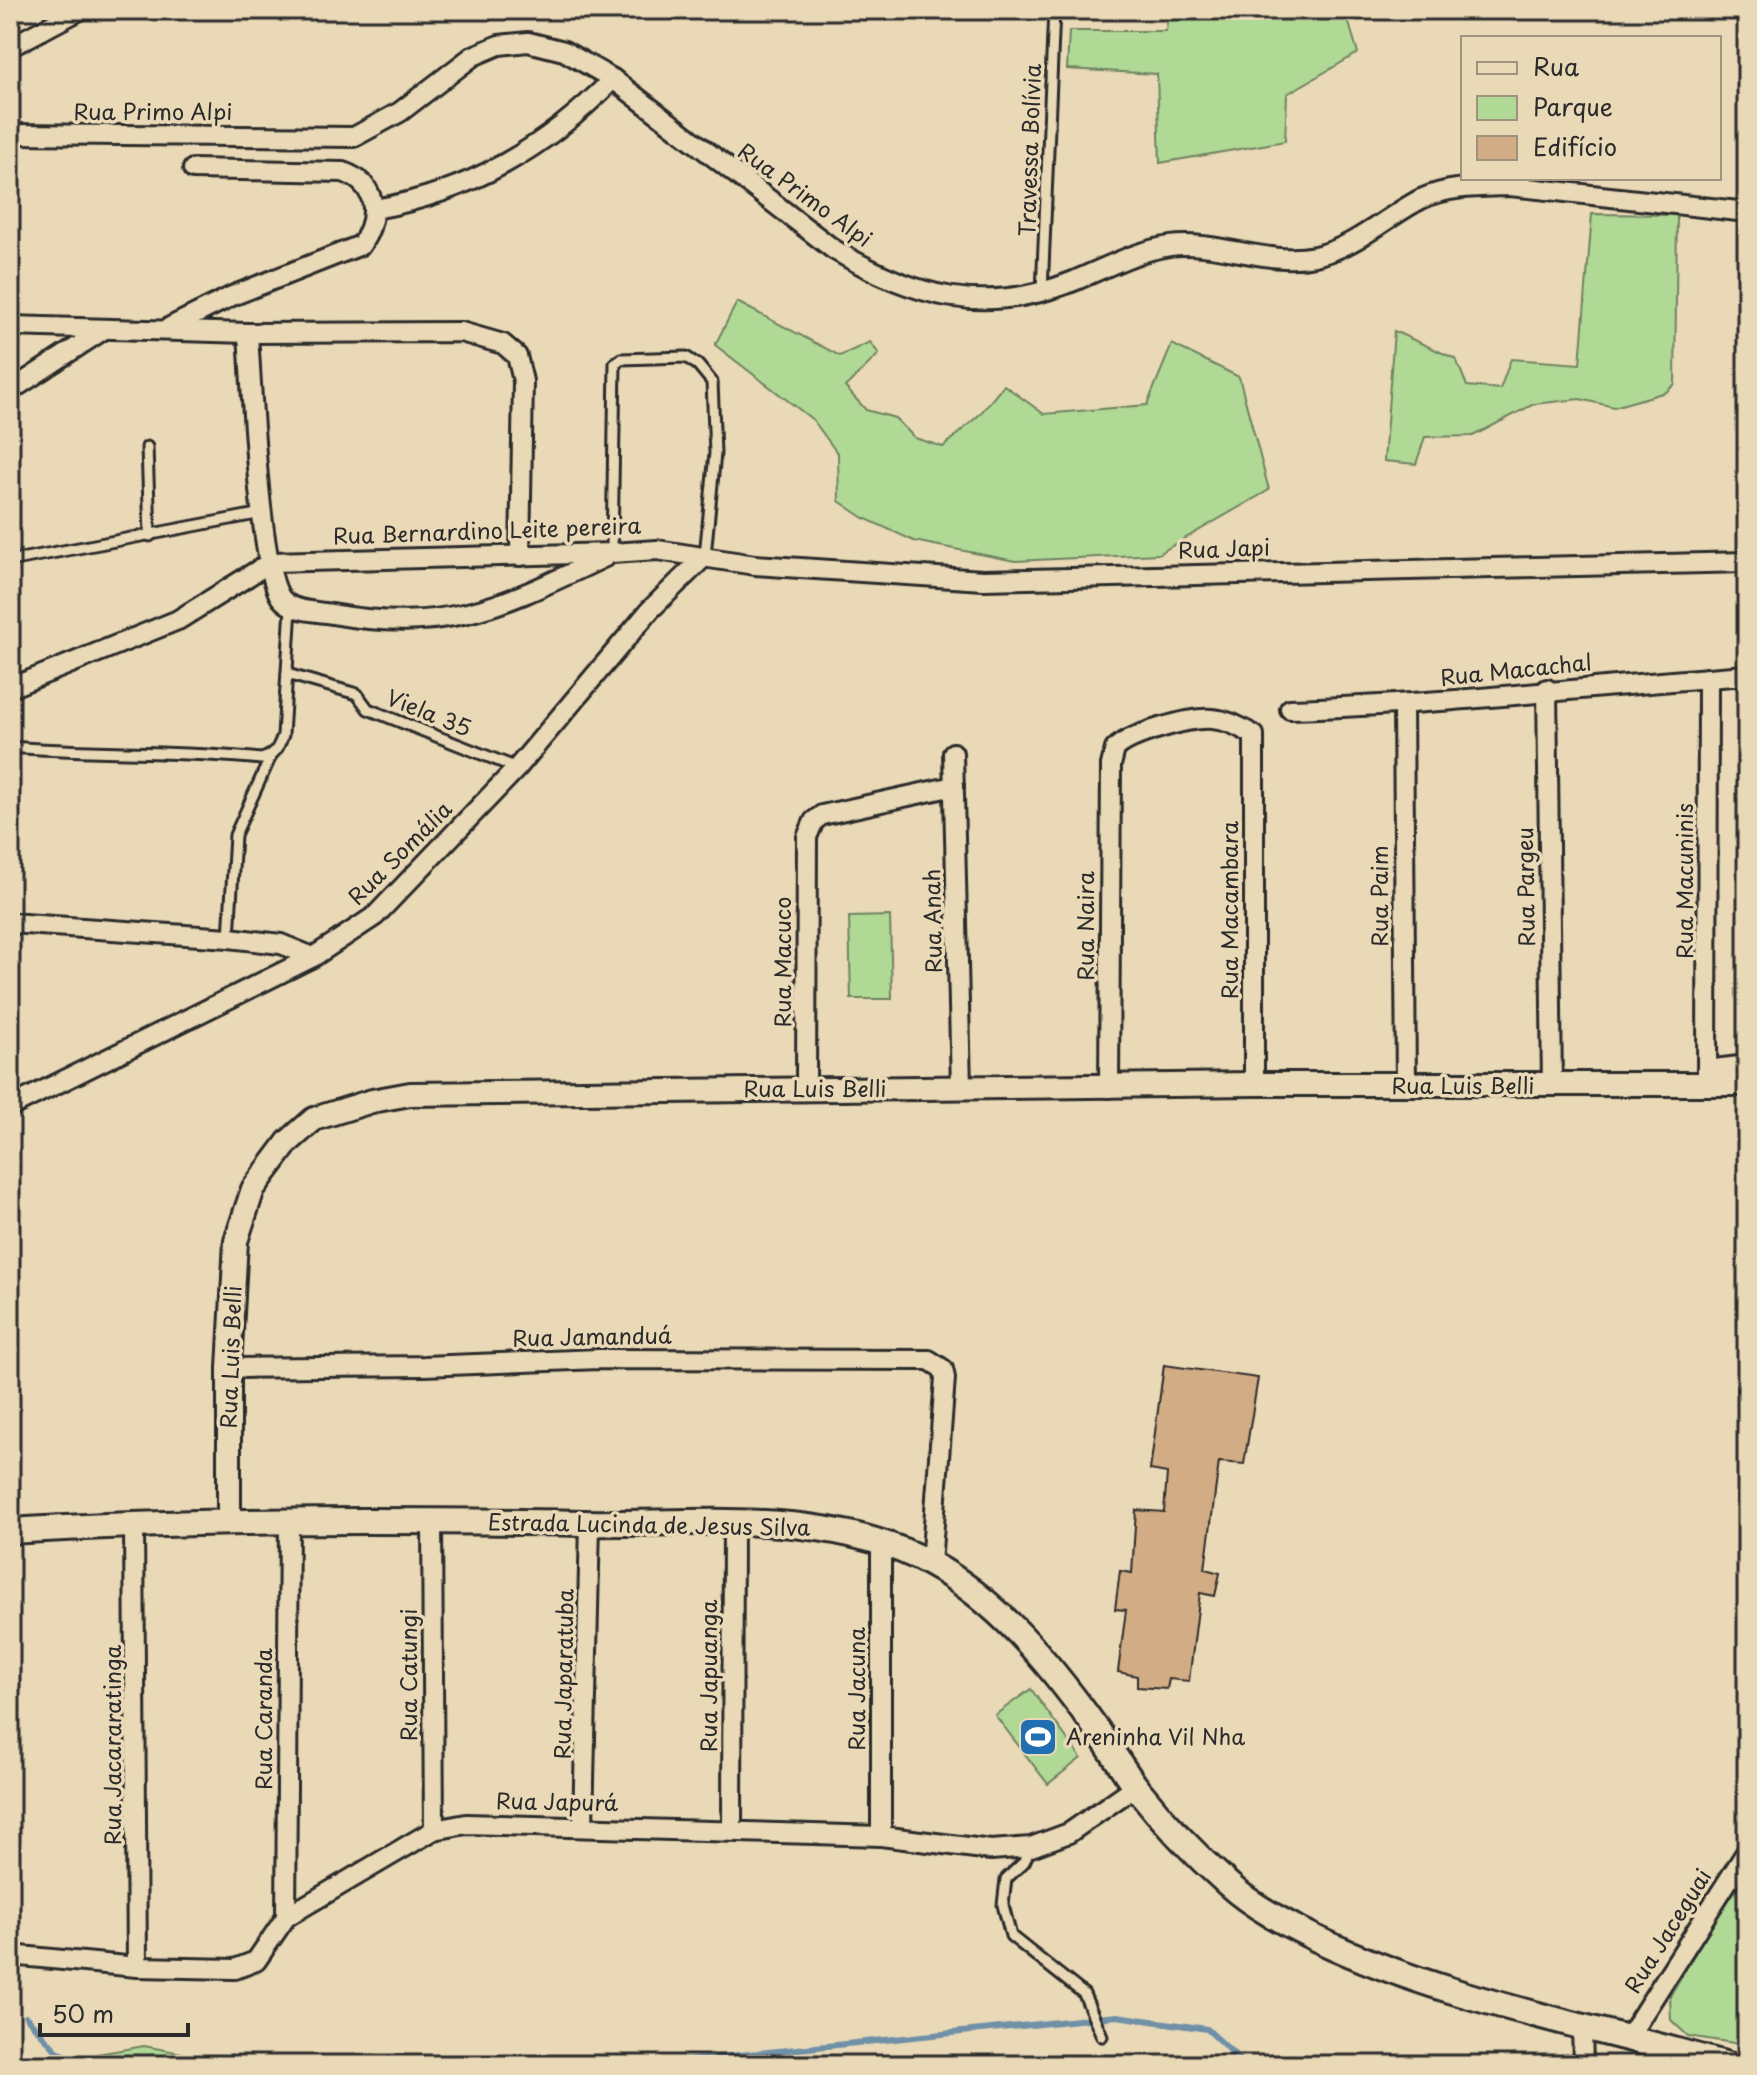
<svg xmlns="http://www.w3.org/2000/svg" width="1757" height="2075" viewBox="0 0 1757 2075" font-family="'Playpen Sans',sans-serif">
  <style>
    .green { fill: #b0d996; stroke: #6e8260; stroke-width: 2 }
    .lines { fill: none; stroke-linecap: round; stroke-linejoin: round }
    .stream { stroke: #6f90a8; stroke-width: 6 }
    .building { fill: #d2ac84; stroke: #2b2b2b; stroke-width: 2 }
    .service-casing { stroke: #2b2b2b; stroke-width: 15 }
    .minor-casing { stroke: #2b2b2b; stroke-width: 24 }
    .tertiary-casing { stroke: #2b2b2b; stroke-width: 28 }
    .secondary-casing { stroke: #2b2b2b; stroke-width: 30 }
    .service { stroke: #ead9b6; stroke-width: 9 }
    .minor { stroke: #ead9b6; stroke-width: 18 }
    .tertiary { stroke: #ead9b6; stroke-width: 22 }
    .secondary { stroke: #ead9b6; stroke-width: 24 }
    .labels { text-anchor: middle; stroke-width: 7; stroke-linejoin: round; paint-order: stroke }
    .street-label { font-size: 22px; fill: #2b2b2b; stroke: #ead9b6 }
    .poi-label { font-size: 22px; fill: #2b2b2b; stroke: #ead9b6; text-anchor: start }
  </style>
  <rect width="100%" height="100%" fill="#ead9b6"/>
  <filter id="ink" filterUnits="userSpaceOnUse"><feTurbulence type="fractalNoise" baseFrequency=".0125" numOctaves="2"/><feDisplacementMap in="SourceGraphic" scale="16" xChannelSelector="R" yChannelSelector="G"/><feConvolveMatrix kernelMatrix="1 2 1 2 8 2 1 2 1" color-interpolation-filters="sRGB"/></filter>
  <g filter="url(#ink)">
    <g class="green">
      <path d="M1168,10H1345L1358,53L1287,94L1285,141L1160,163L1157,74L1067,69L1069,31H1166Z"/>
      <path d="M1592,214L1677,215L1675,384L1666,392L1614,407L1580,399L1534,404L1473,436L1425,437L1416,464L1384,461L1394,331L1456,359L1467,386L1500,389L1511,359L1580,364Z"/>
      <path d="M737,302L840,356L870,342L879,354L845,387L866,410L895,418L915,438L943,447L980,414L1004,385L1044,414L1147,405L1172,344L1239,377L1269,490L1158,554L1015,561L914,541L864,518L839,501L838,454L813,420L715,345Z"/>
      <path d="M890,916L892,999H851L849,917Z"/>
      <path d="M1031,1689L1081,1758L1048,1784L995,1715Z"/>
      <path d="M1747,1864V2045L1688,2036L1671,2020L1670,1996Z"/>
      <path d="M144,2046L244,2065H33Z"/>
    </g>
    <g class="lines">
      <g class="stream">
        <path d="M26,2017L56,2050L81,2065"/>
        <path d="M643,2065L1117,2016L1207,2029L1246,2065"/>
      </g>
    </g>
    <path class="building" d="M1164,1365L1258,1378L1244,1464L1219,1462L1205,1569L1220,1573L1215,1596L1200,1593L1189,1681L1169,1679L1167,1689L1137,1687V1676L1118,1672L1126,1610L1115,1609L1120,1571L1132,1573L1136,1510L1164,1512L1167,1473L1150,1470Z"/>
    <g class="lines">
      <g class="service-casing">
        <g id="service">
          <path d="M1042,292L1054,10"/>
          <path d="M147,447L150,536"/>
          <path d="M612,553L615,363L621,359L686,357L698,365L712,382L715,453L705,556"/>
          <path d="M10,561L262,513"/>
          <path d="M287,674L357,694L368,709L517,768"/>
          <path d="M10,747C94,754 177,750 261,759C275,755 278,749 283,735L291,607"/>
          <path d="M229,938L235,835L271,756"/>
          <path d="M1031,1847L1024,1862L1006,1879L1003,1905L1011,1936L1084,1994L1102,2036"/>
        </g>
      </g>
      <g class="minor-casing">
        <g id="minor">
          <path d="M10,47L80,10"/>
          <path d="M10,134L354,137L400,112L473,56L499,45L528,42L564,51L613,79L833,249C913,297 984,317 1074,281C1105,268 1136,251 1170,246C1218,240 1267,266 1315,256C1354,248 1386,217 1421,199C1449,186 1480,187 1510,186L1747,212"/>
          <path d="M375,209C470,192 546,148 613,79"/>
          <path d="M10,326L248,333L461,332L503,344L517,356L523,381L520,556"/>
          <path d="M170,327L232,296L361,245C380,217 378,184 343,172L193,169"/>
          <path d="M248,333C251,380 259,568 281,598C292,612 316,611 332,614C449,635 503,605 605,557"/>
          <path d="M10,391L103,330"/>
          <path d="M271,562L612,553L657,550L755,565L983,580L1747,562"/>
          <path d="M10,688L178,620L271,562"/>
          <path d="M1547,689L1552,1085"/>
          <path d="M1403,706L1406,1086"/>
          <path d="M1290,709C1443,705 1595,686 1747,675"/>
          <path d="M953,753L961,1088"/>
          <path d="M10,923L229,938L281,944L313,957"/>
          <path d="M1707,1070L1747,1065"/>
          <path d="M1707,1084L1708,678"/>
          <path d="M806,1088L807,837L814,821L822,815L954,786"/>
          <path d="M1109,1088L1111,765L1115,749C1129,734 1191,717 1212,719C1228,720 1239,727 1254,735V1084"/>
          <path d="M10,1107L313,957L375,916L517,768L650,610L705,556"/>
          <path d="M229,1368L424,1366L599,1359L929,1360L943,1369L945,1378L931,1564"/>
          <path d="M432,1521L434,1830"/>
          <path d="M134,1524L137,1967"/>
          <path d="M881,1542V1836"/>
          <path d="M583,1825L590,1523"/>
          <path d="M732,1830L733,1523"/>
          <path d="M286,1917L289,1521"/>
          <path d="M10,1955L137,1967L235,1969L256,1961L286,1917L434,1830L466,1824L881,1836L991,1850L1031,1847L1069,1833L1136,1786"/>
          <path d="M1582,2026L1583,2065"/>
          <path d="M1629,2036L1747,1851"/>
        </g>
      </g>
      <g class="tertiary-casing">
        <path id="tertiary" d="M229,1521V1368L236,1241L253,1189L288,1142L314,1119L372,1101L410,1094L1254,1084H1747"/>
      </g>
      <g class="secondary-casing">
        <path id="secondary" d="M10,1531C201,1519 392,1520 583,1523C697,1525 827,1507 931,1564C997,1600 1049,1663 1093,1724C1108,1744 1121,1767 1136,1787C1163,1821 1195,1855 1228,1884C1253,1907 1287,1924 1317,1939C1447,2001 1590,2025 1728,2065"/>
      </g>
      <use href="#service" class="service"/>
      <use href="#minor" class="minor"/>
      <use href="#tertiary" class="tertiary"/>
      <use href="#secondary" class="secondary"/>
    </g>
  </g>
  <defs>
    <g id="stadium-square" transform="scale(2)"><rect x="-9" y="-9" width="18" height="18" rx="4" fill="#1f6fb2" stroke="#ead9b6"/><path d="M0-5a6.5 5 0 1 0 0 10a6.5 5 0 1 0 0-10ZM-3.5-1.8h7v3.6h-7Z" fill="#fff"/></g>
  </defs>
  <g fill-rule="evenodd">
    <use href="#stadium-square" x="1038" y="1737"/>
  </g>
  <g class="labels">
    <g class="street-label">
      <text x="153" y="120">Rua Primo Alpi</text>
      <text transform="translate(1030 150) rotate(-88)" y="8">Travessa Bolívia</text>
      <text transform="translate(805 195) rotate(36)" y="8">Rua Primo Alpi</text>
      <text transform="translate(487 531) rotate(-2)" y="8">Rua Bernardino Leite pereira</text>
      <text transform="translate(1224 549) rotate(-2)" y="8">Rua Japi</text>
      <text transform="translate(1516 670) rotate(-6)" y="8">Rua Macachal</text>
      <text transform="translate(429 713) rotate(22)" y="8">Viela 35</text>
      <text transform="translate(400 853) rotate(-45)" y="8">Rua Somália</text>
      <text transform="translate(1685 881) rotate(-90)" y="8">Rua Macuninis</text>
      <text transform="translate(1526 887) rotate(-91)" y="8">Rua Pargeu</text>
      <text transform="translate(1380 896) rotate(-90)" y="8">Rua Paim</text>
      <text transform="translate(1230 910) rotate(-90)" y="8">Rua Macambara</text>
      <text transform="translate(933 921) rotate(-91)" y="8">Rua Anah</text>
      <text transform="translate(1086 926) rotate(-90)" y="8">Rua Naira</text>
      <text transform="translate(783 962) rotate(-90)" y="8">Rua Macuco</text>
      <text x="1463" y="1094">Rua Luis Belli</text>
      <text x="815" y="1097">Rua Luis Belli</text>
      <text transform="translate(592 1337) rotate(-1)" y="8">Rua Jamanduá</text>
      <text transform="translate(231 1357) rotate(-88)" y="8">Rua Luis Belli</text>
      <text transform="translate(649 1525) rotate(1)" y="8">Estrada Lucinda de Jesus Silva</text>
      <text transform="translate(564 1674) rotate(-89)" y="8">Rua Japaratuba</text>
      <text transform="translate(409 1675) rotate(-90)" y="8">Rua Catungi</text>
      <text transform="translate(709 1676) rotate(-90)" y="8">Rua Japuanga</text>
      <text transform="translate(857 1689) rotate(-90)" y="8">Rua Jacuna</text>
      <text transform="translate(264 1719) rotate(-90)" y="8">Rua Caranda</text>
      <text transform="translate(113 1745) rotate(-90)" y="8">Rua Jacararatinga</text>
      <text transform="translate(557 1802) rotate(1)" y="8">Rua Japurá</text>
      <text transform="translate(1668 1931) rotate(-58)" y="8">Rua Jaceguai</text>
    </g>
    <g class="poi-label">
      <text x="1066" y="1745">Areninha Vil Nha</text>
    </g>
  </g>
  <rect width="1757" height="2075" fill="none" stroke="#ead9b6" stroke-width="40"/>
  <rect x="20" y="20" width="1717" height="2035" fill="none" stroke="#2b2b2b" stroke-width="3" filter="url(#ink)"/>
  <rect x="1461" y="36" width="260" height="144" fill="#ead9b6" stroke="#9e937e" stroke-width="2"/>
  <rect x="1477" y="62" width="40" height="12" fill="#ead9b6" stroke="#9e937e" stroke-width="2"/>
  <text x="1533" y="76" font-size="24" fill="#2b2b2b">Rua</text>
  <rect x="1477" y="96" width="40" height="24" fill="#b0d996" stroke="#9e937e" stroke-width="2"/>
  <text x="1533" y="116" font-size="24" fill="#2b2b2b">Parque</text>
  <rect x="1477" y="136" width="40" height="24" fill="#d2ac84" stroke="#9e937e" stroke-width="2"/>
  <text x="1533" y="156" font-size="24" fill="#2b2b2b">Edifício</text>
  <path d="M40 2023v12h148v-12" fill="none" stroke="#2b2b2b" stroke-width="4"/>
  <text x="52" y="2023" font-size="24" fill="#2b2b2b" stroke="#ead9b6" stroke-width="6" paint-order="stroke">50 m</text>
</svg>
